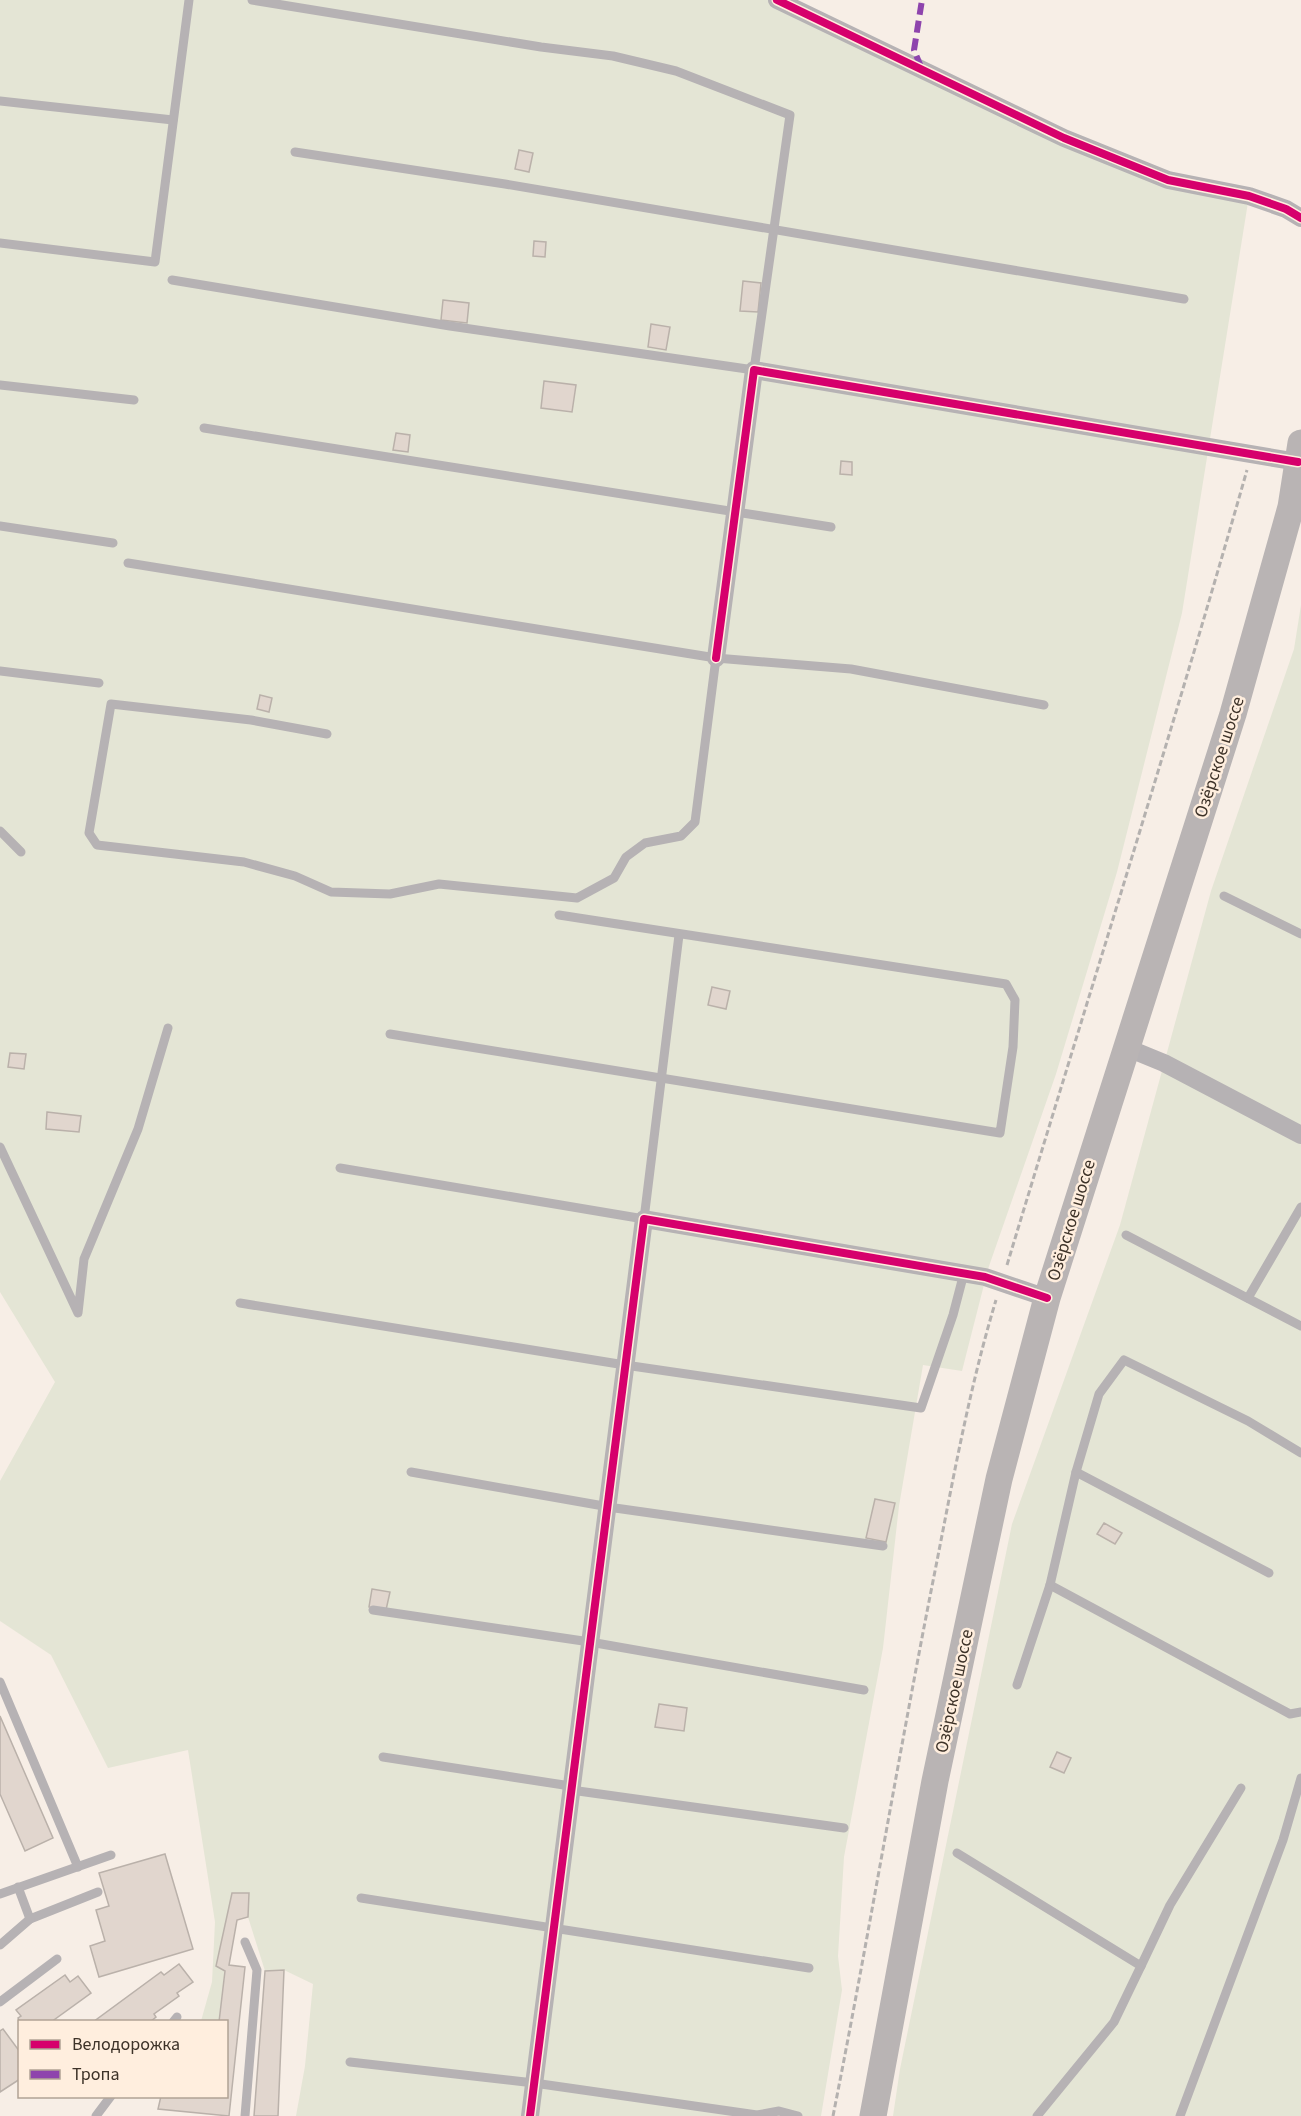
<svg xmlns="http://www.w3.org/2000/svg" width="1301" height="2116" viewBox="0 0 1301 2116" font-family="'Source Sans 3',sans-serif">
  <style>
    .green { fill: #e4e5d5 }
    .building { fill: #e1d6ce; stroke: #bab1aa; stroke-width: 1.5 }
    .lines { fill: none; stroke-linecap: round; stroke-linejoin: round }
    .path { stroke: #b4b1af; stroke-width: 3; stroke-dasharray: 6 3; stroke-linecap: butt }
    .lane { stroke: #b6b2b4; stroke-width: 9 }
    .street { stroke: #b6b2b4; stroke-width: 18 }
    .primary { stroke: #b9b4b4; stroke-width: 27 }
    .quiet { stroke: #8e44ad; stroke-width: 6; stroke-dasharray: 12 6; stroke-linecap: butt }
    .cycleway-casing { stroke: #ffeede; stroke-width: 11 }
    .cycleway { stroke: #d6006c; stroke-width: 8 }
    .labels { text-anchor: middle; stroke-width: 5; stroke-linejoin: round; paint-order: stroke }
    .street-label { font-size: 18px; fill: #3d3228; stroke: #ffeede }
  </style>
  <rect width="100%" height="100%" fill="#f7eee6"/>
  <g class="green">
    <path d="M0,0H777L1064,138L1249,196L1182,613L1117,872L1056,1074L988,1269L962,1371L923,1365L899,1506L883,1648L844,1857L838,1956L842,1990L821,2116H296L305,2066L313,1984L284,1970L265,1971L248,1917L249,1893H232L216,1966L225,1971L219,2021H201L212,1982L215,1922L188,1750L108,1768L51,1655L0,1621V1481L55,1382L0,1292Z"/>
    <path d="M1301,605V2116H893L900,2069L1012,1524L1120,1225L1211,891L1294,649Z"/>
  </g>
  <g class="building">
    <path d="M519,150L533,153L529,172L515,169Z"/>
    <path d="M534,241L546,242L545,257L533,256Z"/>
    <path d="M743,281L761,283L758,312L740,311Z"/>
    <path d="M443,300L469,303L467,323L441,320Z"/>
    <path d="M651,324L670,327L666,350L648,347Z"/>
    <path d="M544,381L576,385L572,412L541,408Z"/>
    <path d="M396,433L410,435L408,452L393,450Z"/>
    <path d="M841,461L852,462V475L840,474Z"/>
    <path d="M260,695L272,698L269,712L257,709Z"/>
    <path d="M712,987L730,991L726,1009L708,1005Z"/>
    <path d="M10,1053L26,1054L24,1069L8,1067Z"/>
    <path d="M47,1112L81,1116L79,1132L46,1129Z"/>
    <path d="M875,1499L895,1503L886,1542L866,1538Z"/>
    <path d="M1104,1523L1122,1533L1115,1544L1097,1534Z"/>
    <path d="M372,1589L390,1592L386,1610L369,1607Z"/>
    <path d="M659,1704L687,1708L684,1731L655,1727Z"/>
    <path d="M0,1716L53,1838L25,1851L0,1794Z"/>
    <path d="M1057,1752L1071,1758L1064,1773L1050,1767Z"/>
    <path d="M165,1854L193,1949L99,1977L90,1946L105,1941L96,1910L109,1906L99,1873Z"/>
    <path d="M232,1893H249L248,1917L237,1920L229,1965L245,1967L229,2116L158,2109L161,2096H226V2022H219L225,1971L216,1966Z"/>
    <path d="M179,1964L193,1982L177,1993L179,1996L154,2014L156,2017L150,2022H93L161,1972L164,1975Z"/>
    <path d="M284,1970L278,2116H254L265,1971Z"/>
    <path d="M65,1975L70,1982L78,1976L91,1993L51,2022H20L18,2018L21,2016L16,2010Z"/>
    <path d="M3,2029L20,2052V2079L0,2092V2031Z"/>
  </g>
  <g class="lines">
    <g class="path">
      <path d="M1007,1265C1087,1000 1171,737 1247,470"/>
      <path d="M833,2116C869,1935 899,1752 935,1571C953,1480 969,1389 996,1300"/>
    </g>
    <g class="lane">
      <path d="M0,101L173,120"/>
      <path d="M295,152L505,184L1184,299"/>
      <path d="M0,243L155,262L189,0"/>
      <path d="M172,280L450,326L754,370L790,115L676,71L613,56L541,47L252,0"/>
      <path d="M0,385L134,400"/>
      <path d="M204,428L831,527"/>
      <path d="M0,526L113,543"/>
      <path d="M128,563L716,658L851,669L1044,705"/>
      <path d="M0,671L99,683"/>
      <path d="M327,734L251,720L111,704L89,833L97,845L244,862L295,876L331,892L390,894L439,884L577,898L614,878L626,857L645,843L681,836L695,822L716,658"/>
      <path d="M0,831L21,852"/>
      <path d="M1224,896L1301,934"/>
      <path d="M390,1034L1000,1133L1013,1047L1015,1000L1006,984L559,915"/>
      <path d="M0,1147L78,1313L84,1259L138,1129L168,1028"/>
      <path d="M340,1168L644,1219L679,935"/>
      <path d="M1126,1235L1301,1326"/>
      <path d="M1248,1298L1301,1207"/>
      <path d="M240,1303L625,1365L921,1408L953,1315L964,1273"/>
      <path d="M411,1472L615,1508L883,1546"/>
      <path d="M1076,1472L1269,1573"/>
      <path d="M1050,1585L1290,1714L1301,1712"/>
      <path d="M373,1610L590,1642L864,1690"/>
      <path d="M0,1682L78,1867"/>
      <path d="M1017,1685L1050,1585L1076,1472L1099,1394L1124,1360L1248,1421L1301,1453"/>
      <path d="M383,1757L564,1785L571,1790L844,1828"/>
      <path d="M957,1853L1141,1966L1114,2022L1037,2116"/>
      <path d="M18,1887L30,1919L98,1892"/>
      <path d="M0,1894L111,1855"/>
      <path d="M361,1898L809,1968"/>
      <path d="M245,1942L257,1970L245,2116"/>
      <path d="M0,1945L30,1919"/>
      <path d="M1141,1966L1170,1905L1241,1788"/>
      <path d="M0,2002L57,1959"/>
      <path d="M173,2022L177,2017"/>
      <path d="M350,2062L534,2083L757,2115L779,2111L798,2116"/>
      <path d="M96,2116L111,2096"/>
      <path d="M1180,2116L1283,1840L1301,1778"/>
    </g>
    <g class="street">
      <path d="M777,0L1064,138L1168,180L1249,196L1286,209L1301,218"/>
      <path d="M716,658L754,370L1298,462"/>
      <path d="M1125,1047L1164,1063L1301,1135"/>
      <path d="M530,2116L644,1219L985,1277L1047,1298"/>
    </g>
    <path class="primary" d="M873,2116L935,1781L999,1479L1047,1298L1233,714L1291,507L1301,443"/>
    <path class="quiet" d="M921,67L914,50L922,0"/>
    <g class="cycleway-casing">
      <g id="cycleway">
        <path d="M777,0L1064,138L1168,180L1249,196L1286,209L1301,218"/>
        <path d="M716,658L754,370L1298,462"/>
        <path d="M530,2116L644,1219L985,1277L1047,1298"/>
      </g>
    </g>
    <use href="#cycleway" class="cycleway"/>
  </g>
  <g class="labels">
    <g class="street-label">
      <text transform="translate(1219 757) rotate(-72)" y="6">Озёрское шоссе</text>
      <text transform="translate(1071 1220) rotate(-73)" y="6">Озёрское шоссе</text>
      <text transform="translate(954 1691) rotate(-78)" y="6">Озёрское шоссе</text>
    </g>
  </g>
  <rect x="18" y="2020" width="210" height="78" fill="#ffeede" stroke="#b1a395" stroke-width="1.5"/>
  <rect x="30" y="2040" width="30" height="9" fill="#d6006c" stroke="#b1a395" stroke-width="1.5"/>
  <text x="72" y="2050" font-size="18" fill="#3d3228">Велодорожка</text>
  <rect x="30" y="2070" width="30" height="9" fill="#8e44ad" stroke="#b1a395" stroke-width="1.5"/>
  <text x="72" y="2080" font-size="18" fill="#3d3228">Тропа</text>
</svg>
